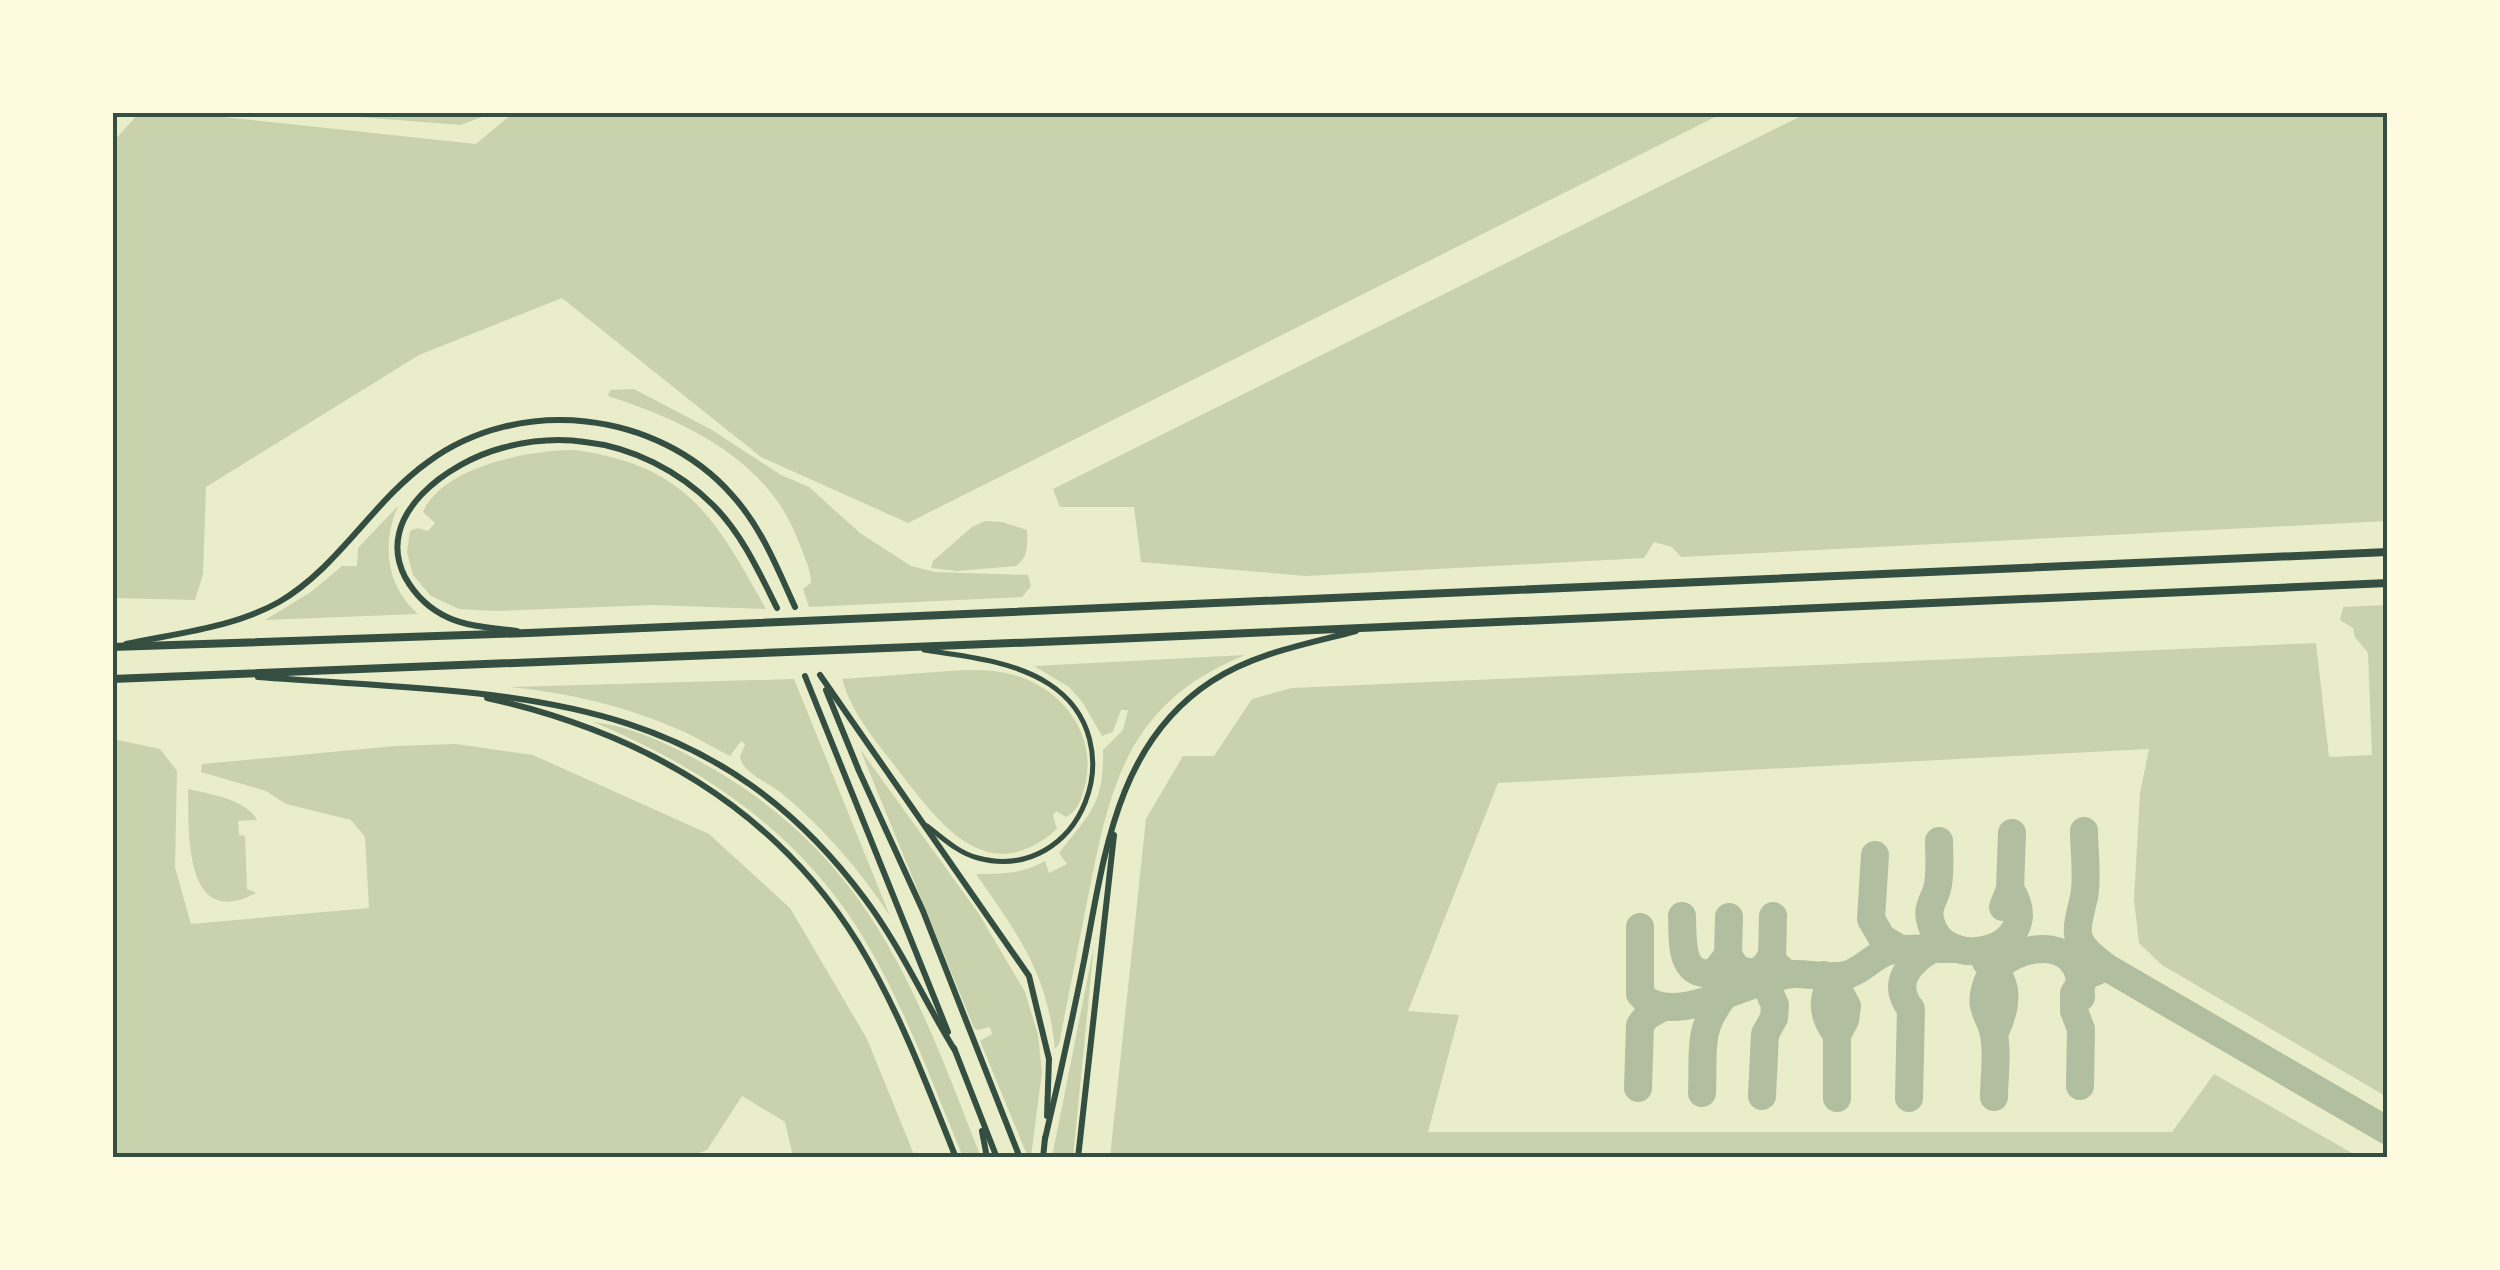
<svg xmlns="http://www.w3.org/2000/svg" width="2500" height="1270" viewBox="0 0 2500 1270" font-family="Rubik,sans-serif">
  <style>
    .green { fill: #cad2ad }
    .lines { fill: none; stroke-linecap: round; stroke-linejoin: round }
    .taxiway { stroke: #b2bea0; stroke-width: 28 }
    .tertiary { stroke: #344e41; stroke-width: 5 }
    .secondary { stroke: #344e41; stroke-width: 6 }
    .trunk { stroke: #344e41; stroke-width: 8 }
    .neatline { fill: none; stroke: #344e41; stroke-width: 4 }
  </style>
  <rect width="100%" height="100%" fill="#e9edc9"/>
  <g class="green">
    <path d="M1809,112L2387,113V521L1681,557L1672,547L1654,542L1644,558L1306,576L1141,562L1134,507H1060L1053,489Z"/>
    <path d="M308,113L492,112V113L461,125Z"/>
    <path d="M513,113V112L1723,113L908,523L761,457L562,298L419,355L206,487L203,574L195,600L113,598V142L139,113L177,112L476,144Z"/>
    <path d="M634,389L712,430L781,475L809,487L860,533L911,566L935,572L1028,575L1031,586L1022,597L809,607L803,589L811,583C811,568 803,554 798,540C767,459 685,421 608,396L610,390Z"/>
    <path d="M575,450C688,466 715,518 766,609L654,605L495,611L459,609L431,596L413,575L407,552L410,531L418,528L428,531L435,523L423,512C443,466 529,450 575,450Z"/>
    <path d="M398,506C382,544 385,584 418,614L265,620L311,592L342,566H357L358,548Z"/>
    <path d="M985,521L1002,522L1027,530C1027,545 1029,557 1016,566L957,571L931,568L933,561L972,527Z"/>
    <path d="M2387,605V1097L2162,965L2139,943L2134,900L2140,793L2149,749L1498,783L1408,1011L1459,1015L1428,1132H2172L2214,1074L2359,1157H1110L1146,819L1183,756H1214L1252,699L1292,688L2316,643L2329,757L2372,755L2368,653L2355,637L2353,628L2340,620L2343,607Z"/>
    <path d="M1245,655C1130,702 1111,780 1089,892C1079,943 1069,993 1059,1044L1055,1049C1047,971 1018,935 976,874C1001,874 1023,874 1045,861L1049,873L1067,864L1059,853C1090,813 1104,805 1103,750L1123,730L1128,710H1121L1113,732L1102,736L1083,703L1069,687L1034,666Z"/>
    <path d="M963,670C979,670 995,670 1010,674C1060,686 1098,733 1085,785C1082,798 1078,811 1066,817L1056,811L1053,815L1057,829C987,891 939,823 898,770C876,741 852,714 842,679Z"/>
    <path d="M794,679L890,916C860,870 823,827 780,792C767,782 743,773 740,757L745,744L741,741L730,756C713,748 697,737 680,730C625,706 570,693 510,687Z"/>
    <path d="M593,722C638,727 681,750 720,773C876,867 918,998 981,1157H963C933,1085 906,1010 866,942C804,836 705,768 593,722Z"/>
    <path d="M113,739L160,749L177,771L175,867L191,924L369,908L365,837L351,820L286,804L266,791L201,772L202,764L396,746L456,744L533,755L709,834L790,908L867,1039L915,1157H793L785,1122L742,1096L707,1150L688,1157H113Z"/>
    <path d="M860,749L979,914L1025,992L1038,1035L1042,1072L1031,1157H1028L980,1041L992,1034L990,1027L977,1030L974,1028Z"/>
    <path d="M188,789C209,794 246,799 257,820L238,821L239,835L245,836L247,889L256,893C183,932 189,830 188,789Z"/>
    <path d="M1094,946L1073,1157H1052Z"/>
  </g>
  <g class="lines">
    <g class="taxiway">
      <path d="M2084,831C2084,851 2088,877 2084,897C2075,936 2071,941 2106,967"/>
      <path d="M1939,841C1939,856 1941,875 1937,889C1934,900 1927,907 1930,919C1941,977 2050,950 2010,889"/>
      <path d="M1875,855L1871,919L1882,938L1902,950"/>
      <path d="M2003,907L2010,889L2012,833"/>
      <path d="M1682,916C1683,941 1679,978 1714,973L1728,955"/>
      <path d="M1773,916L1772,961L1781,969"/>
      <path d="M1729,917L1728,955L1737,969L1755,974L1767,964L1772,954"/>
      <path d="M1640,927V994C1670,1031 1751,978 1792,974C1809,973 1829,979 1846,975C1863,971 1875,953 1893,950C1913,947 1935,949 1955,949"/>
      <path d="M1986,962C2011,982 2007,1006 1995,1032"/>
      <path d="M1750,975L1766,985L1775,1005L1774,1018L1765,1034L1762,1096"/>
      <path d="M1824,975L1838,989L1847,1006L1845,1020L1837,1035V1098"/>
      <path d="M1837,1035C1821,1014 1820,996 1837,976"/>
      <path d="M2080,1086L2081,1029L2074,1011V993L2087,975L2106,967L2388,1131"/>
      <path d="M1638,1088L1640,1025L1647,1016L1663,1007"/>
      <path d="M1702,1093C1704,1048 1696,1031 1726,993"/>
      <path d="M1994,1097C1994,1077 1998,1054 1994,1035C1991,1014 1977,1011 1987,983C1998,952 2058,933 2076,967C2081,976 2081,987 2081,997"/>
      <path d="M1909,1098L1911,1009C1891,984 1908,963 1932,949"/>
    </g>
    <g class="tertiary">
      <path d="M112,116L115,112"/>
      <path d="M924,650C965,656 1014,661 1049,684C1137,741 1081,885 978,858C958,853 943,838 927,826"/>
    </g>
    <g class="secondary">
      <path d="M517,631C495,628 469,627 449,618C431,610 415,595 405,577C373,515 449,462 502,448C528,441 558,438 585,442C632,447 679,471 713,505C742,534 759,572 777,608"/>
      <path d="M126,644C177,633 233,628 279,602C339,567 372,502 428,462C519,395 657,410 732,495C762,528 777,568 795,607"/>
      <path d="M820,675L1029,976L1049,1059L1047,1116"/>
      <path d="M805,676L948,1032"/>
      <path d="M258,677C502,696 703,681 865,899C900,946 924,1000 954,1049"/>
      <path d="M826,690L859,771L923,911L1020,1158"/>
      <path d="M487,698C640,732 774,807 858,943C899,1010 927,1085 956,1158"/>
      <path d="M954,1048L997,1158"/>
      <path d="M982,1131L987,1158"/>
      <path d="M1045,1139C1059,1080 1072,1021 1084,961C1104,857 1116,743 1212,681C1255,653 1307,644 1356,631"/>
      <path d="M1043,1158L1045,1138"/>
      <path d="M1078,1158L1114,835"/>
    </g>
    <g class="trunk">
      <path d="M112,647L528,633L2388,552"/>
      <path d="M112,679C871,650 1629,618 2388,583"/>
    </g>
  </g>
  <rect width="2500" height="1270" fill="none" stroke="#fefae0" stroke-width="230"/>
  <rect x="115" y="115" width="2270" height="1040" class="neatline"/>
</svg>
